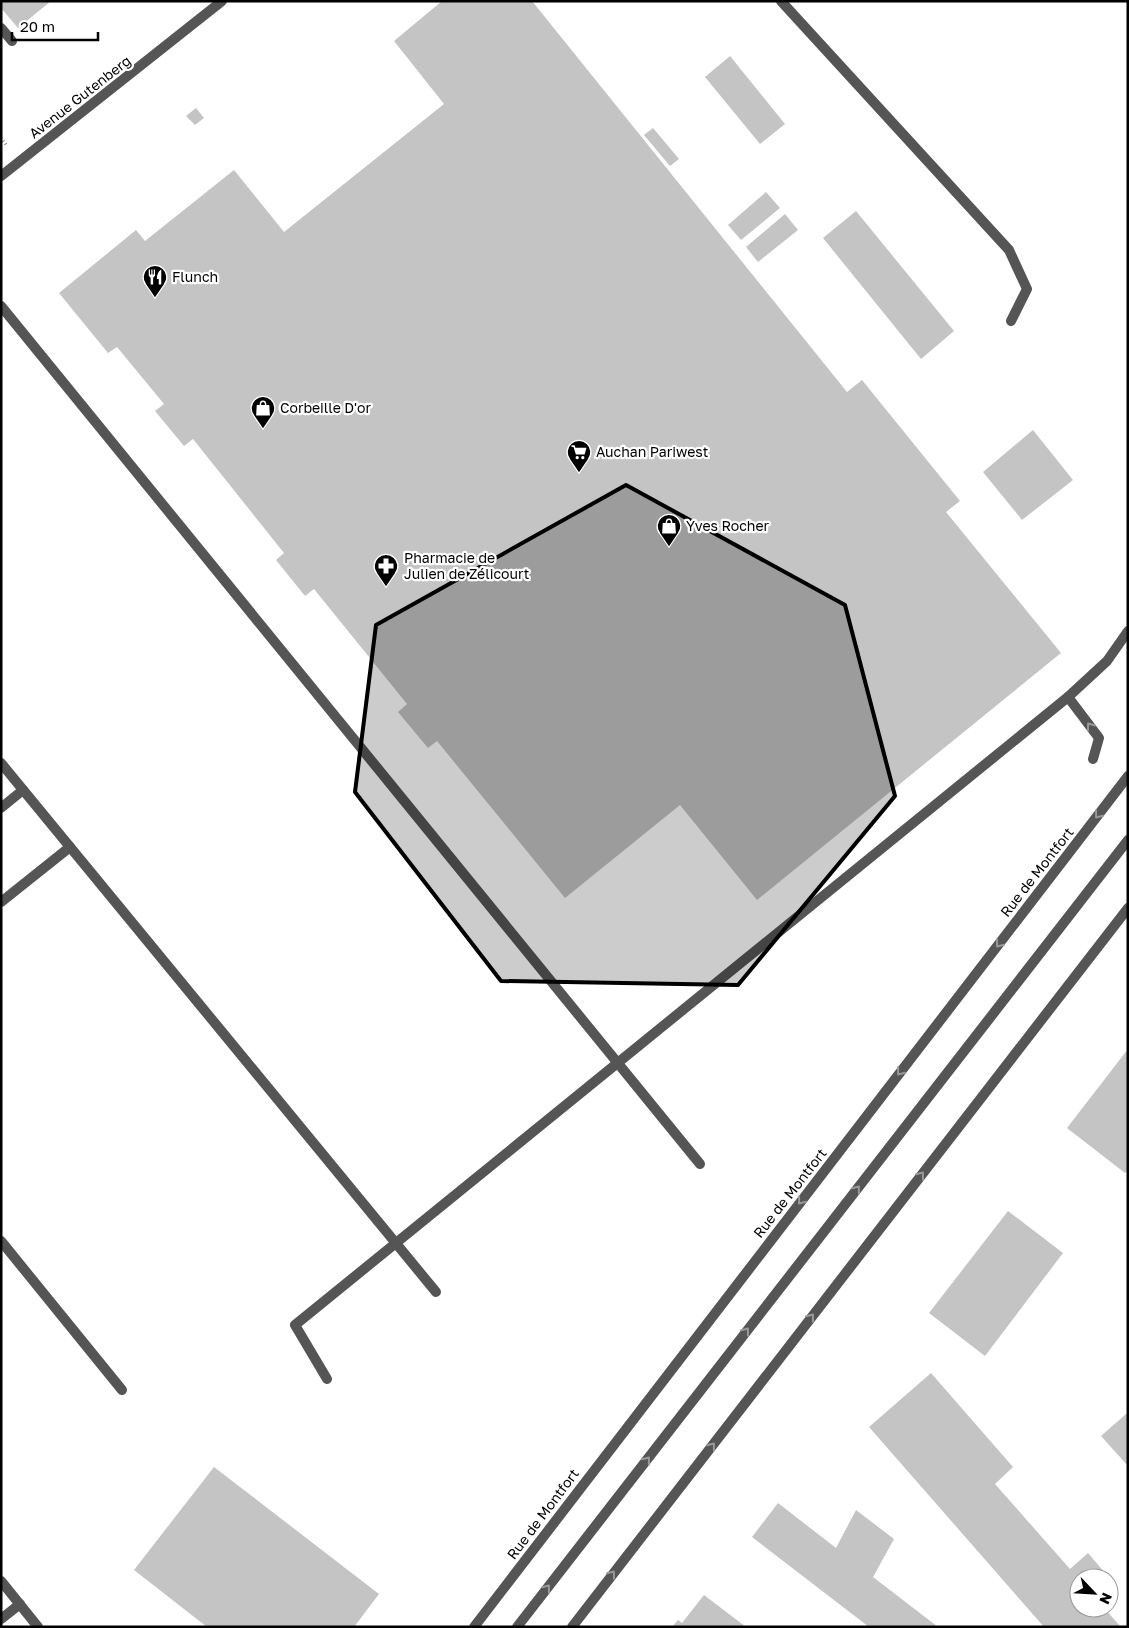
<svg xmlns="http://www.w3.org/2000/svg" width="1129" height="1628" viewBox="0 0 1129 1628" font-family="'Golos Text',sans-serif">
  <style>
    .building { fill: #c4c4c4 }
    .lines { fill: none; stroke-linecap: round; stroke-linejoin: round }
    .path { stroke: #777; stroke-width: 3; stroke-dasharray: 1 2.5; stroke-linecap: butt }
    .service { stroke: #555; stroke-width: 10 }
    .minor { stroke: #555; stroke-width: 10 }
    .tertiary { stroke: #555; stroke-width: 10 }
    .oneway { stroke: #999 }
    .marked { fill: #000; fill-opacity: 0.2; stroke: #000; stroke-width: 4; stroke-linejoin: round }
    .labels { text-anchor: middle; stroke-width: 4.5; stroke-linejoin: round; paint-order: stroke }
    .street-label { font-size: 14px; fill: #000; stroke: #fff }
    .poi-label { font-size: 14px; fill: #000; stroke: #fff; text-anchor: start }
  </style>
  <rect width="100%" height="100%" fill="#fff"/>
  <g class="building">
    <path d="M1,1H51L18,28L1,8Z"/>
    <path d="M442,1H532L847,392L862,380L960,501L946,512L1061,653L757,900L680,805L565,898L437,741L428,748L398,712L407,704L314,589L305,596L276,560L284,553L193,439L184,446L155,411L164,404L117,347L108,353L59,293L136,230L145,241L234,170L284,232L444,104L394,41Z"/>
    <path d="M730,56L785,124L760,144L705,77Z"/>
    <path d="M196,108L204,118L195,125L186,116Z"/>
    <path d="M653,128L679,159L670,166L644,135Z"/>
    <path d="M766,192L780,208L741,240L728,225Z"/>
    <path d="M856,211L954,331L921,359L823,238Z"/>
    <path d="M785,214L798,230L758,262L746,247Z"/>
    <path d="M1033,430L1073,480L1022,520L983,472Z"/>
    <path d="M1128,1049V1170L1125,1173L1067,1128Z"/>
    <path d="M1008,1211L1063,1253L985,1356L929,1313Z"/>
    <path d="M931,1373L1013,1467L995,1484L1070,1569L1088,1553L1116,1586L1109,1592V1578H1079V1608H1104L1121,1627H1044L869,1427Z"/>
    <path d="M1126,1414L1128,1416V1466L1101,1436Z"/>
    <path d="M214,1467L379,1594L354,1627H207L134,1570Z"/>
    <path d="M778,1503L836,1548L856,1510L894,1539L873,1577L938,1627H869L752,1537Z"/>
    <path d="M704,1595L746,1627H672L678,1620L682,1623Z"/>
  </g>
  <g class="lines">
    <path class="path" d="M1,138L7,146"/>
    <g class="service">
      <path d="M1,28L12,41"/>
      <path d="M1,306L700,1164"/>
      <path d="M1068,697L1099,738L1093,759"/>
      <path d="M1,763L436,1292"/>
      <path d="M1,808L23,790"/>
      <path d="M1,902L70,847"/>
      <path d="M1,1241L122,1390"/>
      <path d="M327,1379L295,1325L1068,697L1107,661L1128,631"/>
    </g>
    <g class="minor">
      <path d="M781,1L1009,250L1027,289L1011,321"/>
      <path d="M1,176L222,1"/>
      <path d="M1,1581L38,1627"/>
      <path d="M1,1619L20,1604"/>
      <path d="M572,1627L1128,908"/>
    </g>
    <g class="tertiary">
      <path d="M474,1627L1128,776"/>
      <path d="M517,1627L1128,840"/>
    </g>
  </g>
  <defs><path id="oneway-chevron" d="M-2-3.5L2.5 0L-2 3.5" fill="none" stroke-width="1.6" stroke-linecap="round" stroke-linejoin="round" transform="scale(1.25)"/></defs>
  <g class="oneway">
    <use href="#oneway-chevron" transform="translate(1090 726) rotate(-126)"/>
    <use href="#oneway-chevron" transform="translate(1098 815) rotate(128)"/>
    <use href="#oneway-chevron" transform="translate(999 944) rotate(128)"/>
    <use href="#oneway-chevron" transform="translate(900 1072) rotate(128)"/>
    <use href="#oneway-chevron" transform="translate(921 1175) rotate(-52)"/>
    <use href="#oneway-chevron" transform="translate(857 1189) rotate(-52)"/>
    <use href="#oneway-chevron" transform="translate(801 1201) rotate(128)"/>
    <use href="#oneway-chevron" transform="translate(811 1317) rotate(-52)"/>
    <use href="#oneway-chevron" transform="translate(746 1331) rotate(-52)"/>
    <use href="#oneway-chevron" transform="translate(712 1446) rotate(-52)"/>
    <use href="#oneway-chevron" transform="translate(647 1460) rotate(-52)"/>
    <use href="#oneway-chevron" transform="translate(612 1574) rotate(-52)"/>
    <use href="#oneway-chevron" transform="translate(547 1588) rotate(-52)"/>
  </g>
  <path class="marked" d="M626,485L845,605L895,796L738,985L501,981L355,792L376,625Z"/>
  <defs>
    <g id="restaurant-pin" transform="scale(1.25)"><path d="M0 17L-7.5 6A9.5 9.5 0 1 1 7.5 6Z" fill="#000" stroke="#fff"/><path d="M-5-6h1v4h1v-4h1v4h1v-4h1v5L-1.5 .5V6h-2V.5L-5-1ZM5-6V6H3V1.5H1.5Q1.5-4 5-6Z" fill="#fff"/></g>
    <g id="shop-pin" transform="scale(1.25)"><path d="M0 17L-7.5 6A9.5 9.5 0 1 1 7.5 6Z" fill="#000" stroke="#fff"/><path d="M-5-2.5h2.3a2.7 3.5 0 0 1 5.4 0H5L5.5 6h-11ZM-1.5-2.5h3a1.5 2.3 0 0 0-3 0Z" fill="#fff"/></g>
    <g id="supermarket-pin" transform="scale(1.25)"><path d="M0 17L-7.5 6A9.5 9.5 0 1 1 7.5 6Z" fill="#000" stroke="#fff"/><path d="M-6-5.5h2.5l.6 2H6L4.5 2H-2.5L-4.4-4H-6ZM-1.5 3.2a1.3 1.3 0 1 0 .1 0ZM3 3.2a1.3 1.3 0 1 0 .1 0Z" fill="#fff"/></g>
    <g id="pharmacy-pin" transform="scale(1.25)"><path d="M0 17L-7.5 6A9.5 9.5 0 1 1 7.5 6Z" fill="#000" stroke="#fff"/><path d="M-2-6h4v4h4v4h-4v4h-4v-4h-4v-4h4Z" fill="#fff"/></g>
  </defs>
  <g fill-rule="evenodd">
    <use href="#restaurant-pin" x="155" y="277"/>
    <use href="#shop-pin" x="263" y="408"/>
    <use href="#supermarket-pin" x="579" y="452"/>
    <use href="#shop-pin" x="669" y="526"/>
    <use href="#pharmacy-pin" x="386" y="566"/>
  </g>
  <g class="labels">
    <g class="street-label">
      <text transform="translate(80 97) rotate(-38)" y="5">Avenue Gutenberg</text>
      <text transform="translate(1037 872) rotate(-52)" y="5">Rue de Montfort</text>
      <text transform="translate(790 1193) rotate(-52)" y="5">Rue de Montfort</text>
      <text transform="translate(543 1514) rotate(-53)" y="5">Rue de Montfort</text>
    </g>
    <g class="poi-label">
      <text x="172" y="282">Flunch</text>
      <text x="280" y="413">Corbeille D'or</text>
      <text x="596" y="457">Auchan Pariwest</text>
      <text x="686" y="531">Yves Rocher</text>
      <text x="404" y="563">Pharmacie de<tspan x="404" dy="16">Julien de Zélicourt</tspan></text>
    </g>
  </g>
  <rect width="1129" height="1628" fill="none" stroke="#000000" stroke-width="5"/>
  <g transform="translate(1094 1593) rotate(115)"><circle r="24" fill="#ffffff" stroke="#999999"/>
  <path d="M0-4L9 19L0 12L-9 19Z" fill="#000000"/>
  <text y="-8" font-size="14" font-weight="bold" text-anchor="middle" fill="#000000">N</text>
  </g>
  <path d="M12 32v8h86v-8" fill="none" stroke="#000000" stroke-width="2.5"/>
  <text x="20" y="32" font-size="15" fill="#000000" stroke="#ffffff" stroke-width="4" paint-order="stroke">20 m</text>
</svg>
